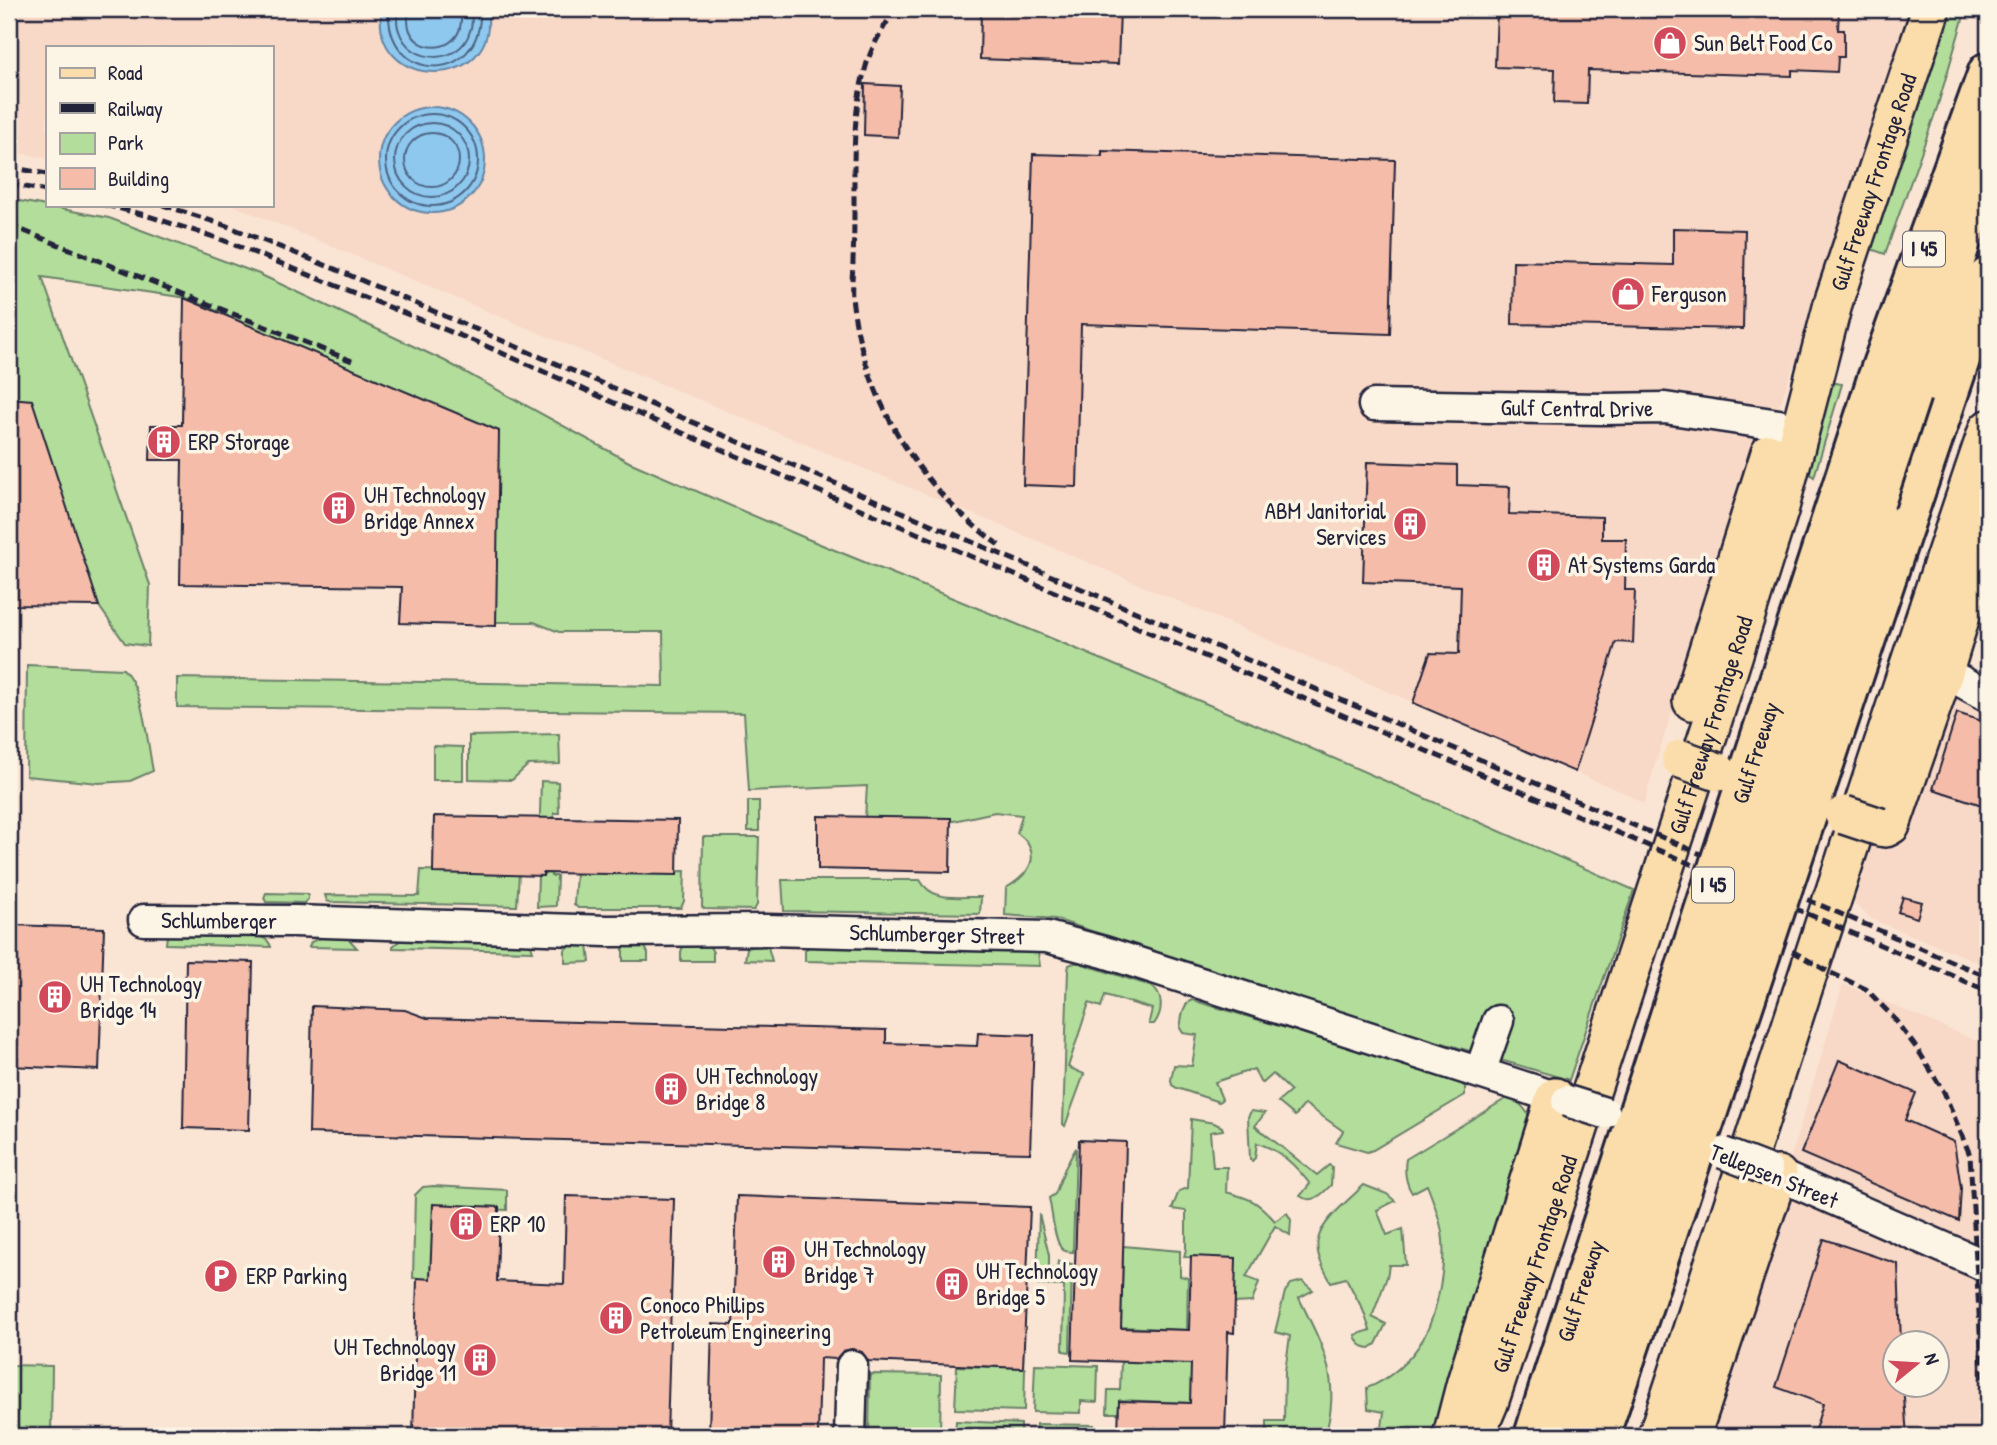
<svg xmlns="http://www.w3.org/2000/svg" width="1997" height="1445" viewBox="0 0 1997 1445" font-family="'Patrick Hand',sans-serif">
  <style>
    .built { fill: #f8d8c6; fill-rule: evenodd }
    .green { fill: #b2dd9a; stroke: #6a806a; stroke-width: 2 }
    .water { fill: #8ec8ee; stroke: #6386a6; stroke-width: 2 }
    .lines { fill: none; stroke-linecap: round; stroke-linejoin: round }
    .shore { stroke: #4d6483; stroke-width: 2 }
    .building { fill: #f5bda9; stroke: #22223b; stroke-width: 2 }
    .minor-casing { stroke: #22223b; stroke-width: 35 }
    .major-casing { stroke: #22223b; stroke-width: 42 }
    .highway-casing { stroke: #22223b; stroke-width: 44 }
    .minor { stroke: #fcf5e5; stroke-width: 30 }
    .major { stroke: #fbddab; stroke-width: 37 }
    .highway { stroke: #fbddab; stroke-width: 38 }
    .rail { stroke: #22223b; stroke-width: 5; stroke-dasharray: 10 5; stroke-linecap: butt }
    .minor-bridge-casing { stroke: #22223b; stroke-width: 35; stroke-linecap: butt }
    .major-bridge-casing { stroke: #22223b; stroke-width: 42; stroke-linecap: butt }
    .highway-bridge-casing { stroke: #22223b; stroke-width: 44; stroke-linecap: butt }
    .minor-bridge { stroke: #fcf5e5; stroke-width: 30 }
    .major-bridge { stroke: #fbddab; stroke-width: 37 }
    .highway-bridge { stroke: #fbddab; stroke-width: 38 }
    .labels { text-anchor: middle; stroke-width: 7; stroke-linejoin: round; paint-order: stroke }
    .shield { fill: #fcf5e5; stroke: #63616e; stroke-width: 2 }
    .shield-label { font-size: 21px; font-weight: bold; fill: #22223b }
    .poi-label { font-size: 23px; fill: #22223b; stroke: #fcf5e5; text-anchor: start }
    .street-label { font-size: 23px; fill: #22223b; stroke: #fcf5e5 }
  </style>
  <rect width="100%" height="100%" fill="#fae4d3"/>
  <filter id="ink" filterUnits="userSpaceOnUse"><feTurbulence type="fractalNoise" baseFrequency=".0143" numOctaves="2"/><feDisplacementMap in="SourceGraphic" scale="14" xChannelSelector="R" yChannelSelector="G"/><feConvolveMatrix kernelMatrix="1 2 1 2 8 2 1 2 1" color-interpolation-filters="sRGB"/></filter>
  <g filter="url(#ink)">
    <g class="built">
      <path d="M9,9H1913L1809,325L1712,587L1655,764L1644,804L1627,794L1043,543L233,205H271V47H47V158L9,151Z"/>
      <path d="M1962,698L1988,706V966L1874,920L1854,904L1874,841L1897,849L1942,705L1950,699Z"/>
      <path d="M1843,984L1988,1046V1436H1705L1773,1218ZM1896,1344H1938V1386H1896Z"/>
    </g>
    <g class="green">
      <path d="M1946,9H1966L1937,108L1885,254L1865,247Z"/>
      <path d="M9,199L109,218L259,274L445,361L629,462L810,540L1041,634L1285,737L1634,890L1569,1080L1354,1017L1055,919L1005,915L1006,888C1020,880 1039,865 1029,846C1027,841 1021,836 1017,833L1022,815L995,812L949,822L865,818L867,786L749,791L744,713L177,707V678L664,686L663,632H559L534,622H494L496,433L187,298L42,277L150,585L148,646L125,643L96,602L27,403L9,402Z"/>
      <path d="M1828,382L1842,384L1814,477L1807,472Z"/>
      <path d="M27,665L123,669C144,689 147,742 153,771L130,781L99,783L26,776Z"/>
      <path d="M559,734L560,764L528,765L512,780L469,779V736Z"/>
      <path d="M433,746L463,747V780H433Z"/>
      <path d="M541,781L558,782L559,813H554L551,876H557L556,906L537,907Z"/>
      <rect x="748" y="801" width="11" height="30"/>
      <path d="M703,837H759L757,905L754,910L705,909L702,907Z"/>
      <path d="M421,870L519,873L517,906L330,902L327,901L325,895L419,896Z"/>
      <path d="M685,871L684,901L681,908H578L574,904L576,872Z"/>
      <path d="M782,880H920C933,903 958,896 981,897L980,914L784,911Z"/>
      <path d="M266,893L308,894V899L304,903L266,902L264,898Z"/>
      <path d="M176,935L253,936C262,937 268,938 271,947L166,944L167,936Z"/>
      <path d="M320,938H348L357,948L309,947L311,942Z"/>
      <path d="M408,939L527,942L531,945L533,951L393,948V946L401,940Z"/>
      <path d="M570,943L588,945L590,962L565,963V950Z"/>
      <path d="M643,943L648,953V961H623V949L626,945Z"/>
      <path d="M708,944L713,952V961H681V952L683,946Z"/>
      <path d="M762,945L768,947L772,961L745,960L747,948Z"/>
      <path d="M812,945C888,949 963,944 1038,953L1040,966L805,961V950Z"/>
      <path d="M1074,963H1080L1151,986C1164,995 1163,1012 1154,1024H1149V1022L1152,1009L1105,995L1101,1007L1089,1003L1068,1067L1084,1074L1065,1126L1063,1124L1068,970L1069,965Z"/>
      <path d="M1192,1000L1454,1078L1465,1087V1095L1373,1150L1367,1152L1336,1143L1343,1131L1305,1104L1295,1116L1278,1102L1291,1091L1273,1074L1263,1083L1260,1082L1254,1069L1215,1082L1222,1099L1219,1102L1177,1088L1172,1085L1171,1080L1174,1065L1192,1066L1197,1035L1183,1033L1180,1028C1182,1018 1182,1004 1192,1000Z"/>
      <path d="M1507,1098C1519,1101 1525,1108 1530,1118L1440,1436H1381L1384,1412L1368,1409L1367,1388C1389,1380 1412,1359 1423,1339C1438,1312 1447,1262 1442,1232C1439,1215 1433,1200 1427,1185L1412,1193C1405,1182 1404,1171 1406,1159Z"/>
      <path d="M1251,1111L1265,1113L1255,1126L1317,1175L1329,1165L1332,1167L1331,1185C1322,1194 1313,1205 1300,1196L1310,1184C1295,1165 1280,1150 1257,1143L1255,1158L1252,1161L1250,1159L1248,1117Z"/>
      <path d="M1191,1119L1214,1123L1222,1127L1223,1130L1210,1132L1213,1167H1227L1226,1192C1252,1199 1257,1201 1275,1221L1287,1213L1291,1220L1290,1235L1275,1226L1246,1277L1259,1282L1252,1302L1234,1303L1235,1258L1184,1257L1186,1249V1211L1172,1209L1179,1191L1188,1188Z"/>
      <path d="M1076,1148L1073,1252C1070,1252 1065,1252 1062,1249C1054,1241 1052,1210 1049,1198L1055,1194L1065,1168Z"/>
      <path d="M1364,1185L1387,1194L1395,1201L1377,1210L1387,1235L1403,1229L1406,1265H1389L1387,1277L1372,1317L1386,1324L1376,1344L1370,1348C1361,1347 1358,1344 1355,1335L1370,1330L1363,1310L1346,1278L1331,1282C1324,1270 1315,1254 1318,1240C1321,1221 1351,1198 1364,1185Z"/>
      <path d="M433,1186L507,1190V1210L434,1207L496,1282L413,1278L415,1195L423,1187Z"/>
      <path d="M1039,1214L1049,1255V1269H1057L1058,1261L1072,1264L1070,1352L1063,1351L1064,1286L1037,1285Z"/>
      <path d="M1123,1246L1180,1251V1276L1188,1278L1187,1330L1121,1327Z"/>
      <path d="M1302,1281L1313,1290L1299,1298C1323,1347 1342,1380 1325,1436H1267V1421H1284L1285,1371L1290,1336L1275,1332L1285,1292L1291,1284Z"/>
      <path d="M1121,1361H1194L1191,1403L1120,1400L1118,1413H1107L1108,1390H1120Z"/>
      <path d="M1035,1364L1098,1366L1097,1402L1081,1401V1413L1033,1412Z"/>
      <path d="M9,1365L52,1366L51,1436H9Z"/>
      <path d="M957,1366L1025,1368L1024,1411L955,1409Z"/>
      <path d="M870,1374L941,1375L940,1436H869Z"/>
      <path d="M956,1421L1021,1424V1436H955Z"/>
      <path d="M1036,1424L1094,1425L1093,1434L1119,1436H1035Z"/>
    </g>
    <g class="water">
      <path d="M382,9H487C502,94 367,92 382,9Z"/>
      <circle cx="432" cy="160" r="53"/>
    </g>
    <g class="lines">
      <g class="shore">
        <path d="M389,9C385,85 484,86 480,9"/>
        <path d="M397,9C397,16 396,24 399,31C410,65 460,66 470,31C473,24 472,16 471,9"/>
        <path d="M408,9C408,16 407,24 410,31C419,52 450,52 459,31C462,24 461,16 461,9"/>
        <circle cx="432" cy="160" r="46"/>
        <circle cx="432" cy="160" r="37"/>
        <circle cx="432" cy="160" r="27"/>
      </g>
    </g>
    <g class="building">
      <path d="M981,9H1120L1118,64L980,59Z"/>
      <path d="M1497,9H1839L1838,30H1844V57H1838L1837,72L1792,70V76L1588,70L1587,104L1554,103L1555,69L1495,67Z"/>
      <path d="M865,84L900,86L898,137L864,135Z"/>
      <path d="M1102,151L1395,160L1390,334L1081,324L1077,487L1023,485L1033,154L1102,156Z"/>
      <path d="M1673,228L1745,230L1743,329L1512,324L1513,261L1673,265Z"/>
      <path d="M184,298L499,431L496,626L400,623L402,587L180,584L182,460H150L151,425H182Z"/>
      <path d="M9,398L32,400L99,606L9,605Z"/>
      <path d="M1367,462L1457,465V485L1510,487L1509,514L1602,517V539H1626L1625,590H1635L1633,643L1616,642L1575,772L1413,703L1430,653L1459,654L1461,586L1363,582Z"/>
      <path d="M1957,713L1988,723V807L1933,789Z"/>
      <path d="M434,816L678,820L677,875L543,873V876L433,873Z"/>
      <path d="M818,816L951,818L950,872L818,869Z"/>
      <path d="M1903,897L1922,902L1917,918L1898,912Z"/>
      <path d="M9,925L104,928L99,1070L9,1066Z"/>
      <path d="M186,960L253,962L249,1130L183,1128Z"/>
      <path d="M312,1006L405,1010L427,1018L886,1030V1043L977,1046L978,1033L1034,1035L1030,1153L309,1133Z"/>
      <path d="M1839,1060L1916,1093L1905,1120L1954,1142L1961,1188L1959,1221L1801,1153Z"/>
      <path d="M1079,1140L1126,1142L1121,1328L1189,1330L1191,1256L1236,1258L1234,1333L1228,1332L1225,1436H1118L1119,1401L1190,1403L1191,1364L1072,1360Z"/>
      <path d="M566,1196L674,1199L667,1436H413L417,1278L430,1279L433,1204L499,1207L497,1281L564,1284Z"/>
      <path d="M737,1196L1030,1207L1023,1368L868,1361L862,1352L852,1349L843,1351L836,1359L820,1358L818,1436H709L712,1324L733,1325Z"/>
      <path d="M1824,1239L1898,1264L1901,1343H1895V1385H1903L1907,1436H1813L1823,1404L1776,1387Z"/>
    </g>
    <g class="lines">
      <g class="minor-casing">
        <g id="minor">
          <path id="s1" d="M1374,405L1602,409L1665,408L1779,425"/>
          <path d="M1944,672L1988,696"/>
          <path id="s2" d="M144,920L294,921L607,931L766,930L1047,937L1104,952L1567,1101"/>
          <path d="M1480,1072L1498,1021"/>
          <path d="M1767,1170L1988,1267"/>
          <path d="M850,1436L852,1366"/>
        </g>
      </g>
      <g class="major-casing">
        <g id="major">
          <path d="M1692,701L1770,453"/>
          <path d="M1880,827L1886,828L1891,825L1944,672L1988,526"/>
          <path d="M1452,1436L1466,1382L1555,1097"/>
          <path id="s3" d="M1475,1436L1489,1403L1711,726L1779,511L1834,300L1931,9"/>
          <path d="M1657,1436C1768,1101 1874,764 1988,429"/>
          <path d="M1691,1436L1778,1175"/>
        </g>
      </g>
      <g class="highway-casing">
        <g id="highway">
          <path d="M1876,382L1988,72"/>
          <path d="M1911,394L1988,160"/>
          <path d="M1904,525L1988,277"/>
          <path d="M1534,1436L1549,1388"/>
          <path d="M1568,1436L1580,1397"/>
          <path d="M1599,1436L1609,1407"/>
        </g>
      </g>
      <use href="#minor" class="minor"/>
      <use href="#major" class="major"/>
      <use href="#highway" class="highway"/>
      <g class="rail">
        <path d="M896,9C883,27 870,49 865,70C853,111 854,154 854,197C854,218 854,239 853,260C853,272 851,285 852,297C863,397 918,488 999,545"/>
        <path d="M9,167L47,174"/>
        <path d="M9,184L47,191"/>
        <path d="M105,205L145,215L220,239L486,346L671,428L1988,991"/>
        <path d="M163,205L227,226L335,269L1988,977"/>
        <path d="M9,225L352,361"/>
        <path d="M1792,951L1829,972L1866,989L1893,1017L1918,1050L1944,1092L1970,1155L1986,1436"/>
      </g>
      <g class="minor-bridge-casing">
        <g id="minor-bridge">
          <path d="M1567,1101L1605,1113"/>
          <path d="M1723,1153L1767,1170"/>
        </g>
      </g>
      <g class="major-bridge-casing">
        <g id="major-bridge">
          <path d="M1681,759L1718,772"/>
          <path d="M1844,815L1880,827"/>
        </g>
      </g>
      <g class="highway-bridge-casing">
        <g id="highway-bridge">
          <path id="s4" d="M1549,1388L1876,382"/>
          <path d="M1580,1397L1911,394"/>
          <path d="M1609,1407L1904,525"/>
        </g>
      </g>
      <use href="#minor-bridge" class="minor-bridge"/>
      <use href="#major-bridge" class="major-bridge"/>
      <use href="#highway-bridge" class="highway-bridge"/>
    </g>
  </g>
  <defs>
    <g id="shop-disc" transform="scale(1.75)"><circle r="9.5" fill="#d1495b" stroke="#fcf5e5"/><path d="M-5-2.5h2.3a2.7 3.5 0 0 1 5.4 0H5L5.5 6h-11ZM-1.5-2.5h3a1.5 2.3 0 0 0-3 0Z" fill="#fff"/></g>
    <g id="building-disc" transform="scale(1.75)"><circle r="9.5" fill="#d1495b" stroke="#fcf5e5"/><path d="M-4-6H4V6H1V3H-1V6H-4ZM-2.5-4.3h1.7v1.8h-1.7ZM.8-4.3h1.7v1.8H.8ZM-2.5-1h1.7V.8h-1.7ZM.8-1h1.7V.8H.8Z" fill="#fff"/></g>
    <g id="parking-disc" transform="scale(1.75)"><circle r="9.5" fill="#d1495b" stroke="#fcf5e5"/><path d="M-3.5-5.5H1a3.5 3.5 0 0 1 0 7H-1V5.5H-3.5ZM-1-3.4V-.6H.8a1.4 1.4 0 0 0 0-2.8Z" fill="#fff"/></g>
  </defs>
  <g fill-rule="evenodd">
    <use href="#shop-disc" x="1670" y="43"/>
    <use href="#shop-disc" x="1628" y="294"/>
    <use href="#building-disc" x="164" y="442"/>
    <use href="#building-disc" x="339" y="508"/>
    <use href="#building-disc" x="1410" y="524"/>
    <use href="#building-disc" x="1544" y="565"/>
    <use href="#building-disc" x="55" y="997"/>
    <use href="#building-disc" x="671" y="1089"/>
    <use href="#building-disc" x="466" y="1224"/>
    <use href="#building-disc" x="779" y="1262"/>
    <use href="#parking-disc" x="221" y="1276"/>
    <use href="#building-disc" x="952" y="1284"/>
    <use href="#building-disc" x="616" y="1318"/>
    <use href="#building-disc" x="480" y="1360"/>
  </g>
  <g class="labels">
    <g class="shield">
      <rect x="1903" y="231.5" width="42" height="35" rx="5"/>
      <rect x="1692" y="867.5" width="42" height="35" rx="5"/>
    </g>
    <g class="shield-label">
      <text x="1924" y="256">I 45</text>
      <text x="1713" y="892">I 45</text>
    </g>
    <g class="poi-label">
      <text x="1694" y="51">Sun Belt Food Co</text>
      <text x="1652" y="302">Ferguson</text>
      <text x="188" y="450">ERP Storage</text>
      <text x="364" y="503">UH Technology<tspan x="364" dy="26">Bridge Annex</tspan></text>
      <text x="1386" y="519" text-anchor="end">ABM Janitorial<tspan x="1386" dy="26">Services</tspan></text>
      <text x="1568" y="573">At Systems Garda</text>
      <text x="80" y="992">UH Technology<tspan x="80" dy="26">Bridge 14</tspan></text>
      <text x="696" y="1084">UH Technology<tspan x="696" dy="26">Bridge 8</tspan></text>
      <text x="490" y="1232">ERP 10</text>
      <text x="804" y="1257">UH Technology<tspan x="804" dy="26">Bridge 7</tspan></text>
      <text x="976" y="1279">UH Technology<tspan x="976" dy="26">Bridge 5</tspan></text>
      <text x="246" y="1284">ERP Parking</text>
      <text x="640" y="1313">Conoco Phillips<tspan x="640" dy="26">Petroleum Engineering</tspan></text>
      <text x="456" y="1355" text-anchor="end">UH Technology<tspan x="456" dy="26">Bridge 11</tspan></text>
    </g>
    <g class="street-label">
      <text dy="8" stroke="none"><textPath href="#s3" startOffset="1316">Gulf Freeway Frontage Road</textPath></text>
      <text dy="8" stroke="none"><textPath href="#s1" startOffset="203">Gulf Central Drive</textPath></text>
      <text dy="8" stroke="none"><textPath href="#s3" startOffset="749">Gulf Freeway Frontage Road</textPath></text>
      <text dy="8" stroke="none"><textPath href="#s4" startOffset="668">Gulf Freeway</textPath></text>
      <text dy="8" stroke="none"><textPath href="#s2" startOffset="75">Schlumberger</textPath></text>
      <text dy="8" stroke="none"><textPath href="#s2" startOffset="793">Schlumberger Street</textPath></text>
      <text transform="translate(1774 1176) rotate(22)" y="8">Tellepsen Street</text>
      <text dy="8" stroke="none"><textPath href="#s3" startOffset="182">Gulf Freeway Frontage Road</textPath></text>
      <text dy="8" stroke="none"><textPath href="#s4" startOffset="102">Gulf Freeway</textPath></text>
    </g>
  </g>
  <rect width="1997" height="1445" fill="none" stroke="#fcf5e5" stroke-width="35"/>
  <rect x="18" y="18" width="1962" height="1410" fill="none" stroke="#22223b" stroke-width="2.5" filter="url(#ink)"/>
  <rect x="46" y="46" width="228" height="161" fill="#fcf5e5" stroke="#a5a1a1" stroke-width="2"/>
  <rect x="60" y="68" width="35" height="10" fill="#fbddab" stroke="#a5a1a1" stroke-width="2"/>
  <text x="108" y="80" font-size="21" fill="#22223b">Road</text>
  <rect x="60" y="103" width="35" height="10" fill="#22223b" stroke="#a5a1a1" stroke-width="2"/>
  <text x="108" y="116" font-size="21" fill="#22223b">Railway</text>
  <rect x="60" y="133" width="35" height="21" fill="#b2dd9a" stroke="#a5a1a1" stroke-width="2"/>
  <text x="108" y="150" font-size="21" fill="#22223b">Park</text>
  <rect x="60" y="168" width="35" height="21" fill="#f5bda9" stroke="#a5a1a1" stroke-width="2"/>
  <text x="108" y="186" font-size="21" fill="#22223b">Building</text>
  <g transform="translate(1916 1364) rotate(72)"><circle r="33" fill="#fcf5e5" stroke="#a5a1a1" stroke-width="2"/>
  <path d="M0-5L12 26L0 18L-12 26Z" fill="#d1495b"/>
  <text y="-10" font-size="19" font-weight="bold" text-anchor="middle" fill="#22223b">N</text>
  </g>
</svg>
